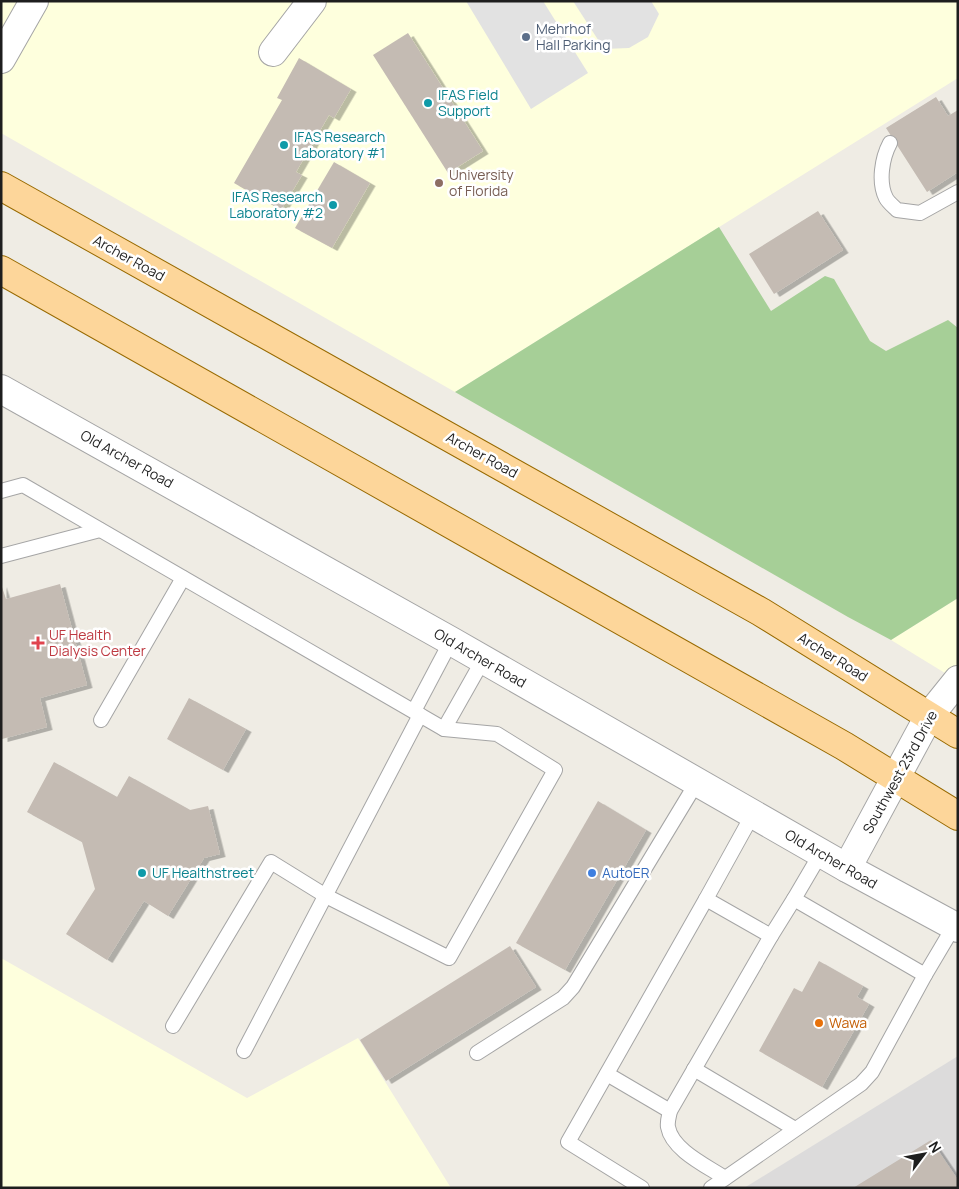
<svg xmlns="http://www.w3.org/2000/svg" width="959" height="1189" viewBox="0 0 959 1189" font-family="Manrope,sans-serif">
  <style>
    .residential { fill: #dcdbdb }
    .education { fill: #feffdd }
    .forest { fill: #a6cf97 }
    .parking { fill: #e2e2e2 }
    .building { fill: #c4bbb3; filter: url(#shadow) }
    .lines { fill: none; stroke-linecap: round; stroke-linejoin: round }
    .service-casing { stroke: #a5a5a5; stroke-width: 16 }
    .minor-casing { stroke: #a5a5a5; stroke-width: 30 }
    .primary-casing { stroke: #986a00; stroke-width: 30 }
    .service { stroke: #fff; stroke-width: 14 }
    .minor { stroke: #fff; stroke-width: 28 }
    .primary { stroke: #fdd69a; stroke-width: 28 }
    .service-dot { fill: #5c6f8a; stroke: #fff; stroke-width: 2 }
    .culture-dot { fill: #0f9aa8; stroke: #fff; stroke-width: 2 }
    .education-dot { fill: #8d6e63; stroke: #fff; stroke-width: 2 }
    .health-dot { fill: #e0444e; stroke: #fff; stroke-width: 2 }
    .shop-dot { fill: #3f7fe0; stroke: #fff; stroke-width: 2 }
    .food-dot { fill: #e8710a; stroke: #fff; stroke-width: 2 }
    .labels { text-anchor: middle; stroke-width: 5; stroke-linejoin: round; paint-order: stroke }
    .service-label { font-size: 14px; fill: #4e5e75; stroke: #fff; text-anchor: start }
    .culture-label { font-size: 14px; fill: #0d838f; stroke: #fff; text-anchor: start }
    .education-label { font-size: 14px; fill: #785e54; stroke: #fff; text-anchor: start }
    .street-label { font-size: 14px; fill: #1e1e1e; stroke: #fff }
    .health-label { font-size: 14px; fill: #be3a42; stroke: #fff; text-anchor: start }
    .shop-label { font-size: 14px; fill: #366cbe; stroke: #fff; text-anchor: start }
    .food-label { font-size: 14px; fill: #c56008; stroke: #fff; text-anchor: start }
  </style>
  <defs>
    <filter id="shadow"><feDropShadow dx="5.5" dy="3" stdDeviation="0" flood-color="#0004"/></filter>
  </defs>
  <rect width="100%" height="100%" fill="#efece4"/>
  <path class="residential" d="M958,1056V1188H744Z"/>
  <g class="education">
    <path d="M1,1H958V78L455,392L1,133Z"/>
    <path d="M958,598V681L891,640Z"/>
    <path d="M1,958L247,1098L358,1038L451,1188H1Z"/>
  </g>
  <path class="forest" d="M719,227L771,311L825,276L834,279L870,341L886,351L948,320L958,328V598L891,640L848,617L455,392Z"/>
  <g class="parking">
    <path d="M466,1H543L588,73L531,109Z"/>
    <path d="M573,1H651L659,14L648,37L629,48L604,49Z"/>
  </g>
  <g class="building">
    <path d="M408,33L483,151L448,173L373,55Z"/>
    <path d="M299,58L351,89L334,118L329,115L296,172L302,175L281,210L234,183L282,100L277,98Z"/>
    <path d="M936,97L948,116L958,110V172L927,192L886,128Z"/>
    <path d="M334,162L370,183L332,248L295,228Z"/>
    <path d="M818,211L843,250L774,294L749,254Z"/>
    <path d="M1,584L6,599L60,584L87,685L40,698L47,727L2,739Z"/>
    <path d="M189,698L246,729L223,770L167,739Z"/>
    <path d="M54,762L117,797L129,776L190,810L208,806L220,854L204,858L168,916L144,901L107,960L66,934L95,889L82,842L27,812Z"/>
    <path d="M598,801L646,830L565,970L516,943Z"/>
    <path d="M510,946L536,987L386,1081L360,1040Z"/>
    <path d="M819,961L863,986L857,997L869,1004L822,1087L759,1051L794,988L802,992Z"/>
    <path d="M931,1140L958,1180V1188H853Z"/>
  </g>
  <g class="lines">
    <g class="service-casing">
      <g id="service">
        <path d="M890,143C882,158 878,182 886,198C888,202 894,207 897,210L920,213L958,192"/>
        <path d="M1,491L23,485L444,729L497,734L555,770L449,958L326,896L271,862L173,1026"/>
        <path d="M1,556L100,530"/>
        <path d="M414,711L451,641"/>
        <path d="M101,720L183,578"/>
        <path d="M444,729L483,660"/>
        <path d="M753,814L706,899L771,936L794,899L925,975L954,926"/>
        <path d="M794,899L821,853"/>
        <path d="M244,1051L420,715"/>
        <path d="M477,1053L563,998L573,987L697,782"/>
        <path d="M694,1069L795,1129"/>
        <path d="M607,1074L670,1111"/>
        <path d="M725,1178C707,1166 672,1150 668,1127C667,1122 669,1116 670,1111L771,936"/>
        <path d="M642,1188L568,1142L706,899"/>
        <path d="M711,1188L861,1084L872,1072L925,975"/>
      </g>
    </g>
    <g class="minor-casing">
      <g id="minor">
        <path d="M273,52L312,1"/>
        <path d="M1,59L34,1"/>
        <path d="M1,389L451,641L847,868L958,928"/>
        <path d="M847,868L929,716L958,680"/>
      </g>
    </g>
    <g class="primary-casing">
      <g id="primary">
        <path d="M1,186L761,612L958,734"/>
        <path d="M1,270L844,746L958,816"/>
      </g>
    </g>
    <use href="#service" class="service"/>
    <use href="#minor" class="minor"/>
    <use href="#primary" class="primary"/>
  </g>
  <circle class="service-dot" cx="526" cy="37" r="5"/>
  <g class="culture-dot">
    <circle cx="428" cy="103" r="5"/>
    <circle cx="284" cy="145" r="5"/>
    <circle cx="333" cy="205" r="5"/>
    <circle cx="142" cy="873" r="5"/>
  </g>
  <circle class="education-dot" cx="439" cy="183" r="5"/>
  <path class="health-dot" d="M35.5 635.5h5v5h5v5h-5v5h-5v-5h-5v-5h5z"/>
  <circle class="shop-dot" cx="592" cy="873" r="5"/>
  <circle class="food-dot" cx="819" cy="1023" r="5"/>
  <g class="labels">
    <g class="service-label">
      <text x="536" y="34">Mehrhof<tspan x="536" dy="16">Hall Parking</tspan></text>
    </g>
    <g class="culture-label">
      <text x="438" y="100">IFAS Field<tspan x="438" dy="16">Support</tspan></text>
      <text x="294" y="142">IFAS Research<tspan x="294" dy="16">Laboratory #1</tspan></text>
      <text x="323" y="202" text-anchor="end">IFAS Research<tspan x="323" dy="16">Laboratory #2</tspan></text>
      <text x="152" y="878">UF Healthstreet</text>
    </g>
    <g class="education-label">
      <text x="449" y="180">University<tspan x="449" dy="16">of Florida</tspan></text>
    </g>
    <g class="street-label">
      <text transform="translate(129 258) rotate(29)" y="5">Archer Road</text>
      <text transform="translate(482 455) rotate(29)" y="5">Archer Road</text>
      <text transform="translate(127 459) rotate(29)" y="5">Old Archer Road</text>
      <text transform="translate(833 657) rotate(32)" y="5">Archer Road</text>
      <text transform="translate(480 658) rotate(30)" y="5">Old Archer Road</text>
      <text transform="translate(900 772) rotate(-61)" y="5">Southwest 23rd Drive</text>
      <text transform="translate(831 859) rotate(30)" y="5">Old Archer Road</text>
    </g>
    <g class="health-label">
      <text x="49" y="640">UF Health<tspan x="49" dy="16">Dialysis Center</tspan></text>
    </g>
    <g class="shop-label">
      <text x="602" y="878">AutoER</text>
    </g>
    <g class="food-label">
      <text x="829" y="1028">Wawa</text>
    </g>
  </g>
  <rect width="959" height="1189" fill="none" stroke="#1e1e1e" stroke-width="5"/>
  <g transform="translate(924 1154) rotate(58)" stroke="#ffffff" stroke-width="4" paint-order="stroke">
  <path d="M0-4L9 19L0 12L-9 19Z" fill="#1e1e1e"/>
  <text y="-8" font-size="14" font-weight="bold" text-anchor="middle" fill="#1e1e1e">N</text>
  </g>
</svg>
